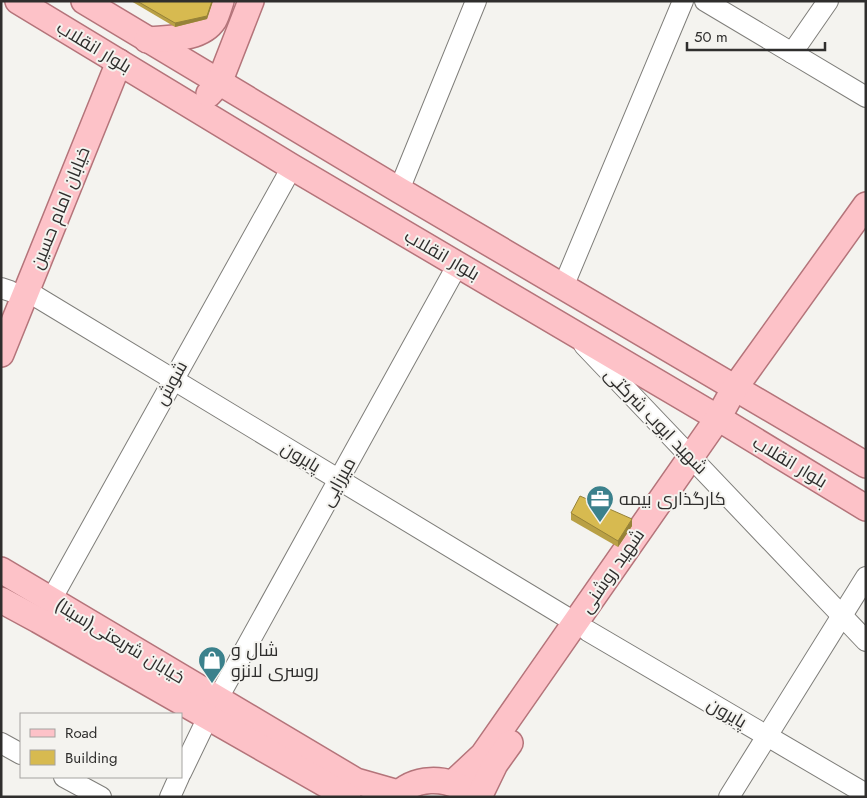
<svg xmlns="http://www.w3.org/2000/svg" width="867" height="798" viewBox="0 0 867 798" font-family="Jost,Cairo,sans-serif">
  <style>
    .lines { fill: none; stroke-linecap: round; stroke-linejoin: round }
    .minor-casing { stroke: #7f7e7a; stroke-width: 22 }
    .major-casing { stroke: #b4747a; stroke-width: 28 }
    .minor { stroke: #fff; stroke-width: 20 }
    .major { stroke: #fdc2c8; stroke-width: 25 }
    .wall { fill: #b9a045 }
    .shaded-wall { fill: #968238 }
    .building { fill: #d7ba50; stroke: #968238 }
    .labels { text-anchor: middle; stroke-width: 4; stroke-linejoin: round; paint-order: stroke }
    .street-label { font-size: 18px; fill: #2f2e2d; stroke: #f4f3ef }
    .poi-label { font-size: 18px; fill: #2f2e2d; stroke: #f4f3ef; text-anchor: start }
  </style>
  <rect width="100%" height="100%" fill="#f4f3ef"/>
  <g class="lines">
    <g class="minor-casing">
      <g id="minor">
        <path d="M705,1L866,97"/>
        <path d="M792,53L828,1"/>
        <path d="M399,190L476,1"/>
        <path d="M563,287L683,1"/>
        <path d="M1,288L10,291"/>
        <path d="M27,291L576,623"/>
        <path d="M584,345L866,641"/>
        <path d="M51,600L292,167"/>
        <path d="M588,631L866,794"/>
        <path d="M217,700L458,264"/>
        <path d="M1,743L21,754"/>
        <path d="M181,773L208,717"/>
        <path d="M64,777L101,797"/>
        <path d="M170,797L179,777"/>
        <path d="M729,797L866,577"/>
      </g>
    </g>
    <g class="major-casing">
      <g id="major">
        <path d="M18,1L292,167L718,418L866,508"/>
        <path d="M84,1L399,190L866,465"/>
        <path d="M147,40C168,38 201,40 214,20C217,15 219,7 221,1"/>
        <path d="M209,94L219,83L251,1"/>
        <path d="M1,354L119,62"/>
        <path d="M1,570L356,781L398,793"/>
        <path d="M1,600L38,620L348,797"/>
        <path d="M453,783L483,755L718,418L734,389L866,205"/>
        <path d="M395,797C414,776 446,776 468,792"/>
        <path d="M479,797L495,764L510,743"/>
      </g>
    </g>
    <use href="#minor" class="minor"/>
    <use href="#major" class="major"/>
  </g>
  <g class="wall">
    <path d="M131,1H213L207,19L175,27Z"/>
    <path d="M571,513L632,526L618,547L571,520Z"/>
  </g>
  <g class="shaded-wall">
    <path d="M212,1H213L207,19L175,27V23Z"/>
    <path d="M632,519V526L618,547V541Z"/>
  </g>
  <g class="building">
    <path d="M137,1H212L207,16L175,23Z"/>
    <path d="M580,496L632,519L618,541L571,513Z"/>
  </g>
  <defs>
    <g id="office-pin" transform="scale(1.4375)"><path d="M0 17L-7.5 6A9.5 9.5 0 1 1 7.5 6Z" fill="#3b818c" stroke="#f4f3ef"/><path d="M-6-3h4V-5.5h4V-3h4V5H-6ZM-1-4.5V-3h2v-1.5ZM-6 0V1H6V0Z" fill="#fff"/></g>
    <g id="shop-pin" transform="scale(1.4375)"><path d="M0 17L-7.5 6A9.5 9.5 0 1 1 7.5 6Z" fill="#3b818c" stroke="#f4f3ef"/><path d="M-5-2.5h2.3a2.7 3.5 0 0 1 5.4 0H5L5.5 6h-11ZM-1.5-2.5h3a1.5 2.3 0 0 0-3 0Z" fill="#fff"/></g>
  </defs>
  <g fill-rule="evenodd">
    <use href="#office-pin" x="600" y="499"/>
    <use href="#shop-pin" x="212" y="660"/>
  </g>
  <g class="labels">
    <g class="street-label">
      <text transform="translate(94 47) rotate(31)" y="6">بلوار انقلاب</text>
      <text transform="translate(60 208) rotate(-68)" y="6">خیابان امام حسین</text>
      <text transform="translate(442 255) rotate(30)" y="6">بلوار انقلاب</text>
      <text transform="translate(171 383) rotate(-61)" y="6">شوش</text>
      <text transform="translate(656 421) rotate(46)" y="6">شهید ایوب شرکتی</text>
      <text transform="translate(301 457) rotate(31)" y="6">پایرون</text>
      <text transform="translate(790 462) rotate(31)" y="6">بلوار انقلاب</text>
      <text transform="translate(338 482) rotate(-61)" y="6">میرزایی</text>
      <text transform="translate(612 571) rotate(-55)" y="6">شهید روشنی</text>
      <text transform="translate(120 641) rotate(31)" y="6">خیابان شریعتی(سینا)</text>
      <text transform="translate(727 713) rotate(30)" y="6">پایرون</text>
    </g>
    <g class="poi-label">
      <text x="619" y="505">کارگذاری بیمه</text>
      <text x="231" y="656">شال و<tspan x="231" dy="21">روسری لانزو</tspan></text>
    </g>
  </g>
  <rect width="867" height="798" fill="none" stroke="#2f2e2d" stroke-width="5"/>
  <rect x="20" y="713" width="162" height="65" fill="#f4f3ef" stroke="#a5a4a1"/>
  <rect x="30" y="729" width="25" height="8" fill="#fdc2c8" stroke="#a5a4a1"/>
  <text x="65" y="738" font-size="15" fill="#2f2e2d">Road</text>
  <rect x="30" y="750" width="25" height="15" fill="#d7ba50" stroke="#a5a4a1"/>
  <text x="65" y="763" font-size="15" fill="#2f2e2d">Building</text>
  <path d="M687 42v8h138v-8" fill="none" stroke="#2f2e2d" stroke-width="2.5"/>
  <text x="694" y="42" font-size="15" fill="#2f2e2d" stroke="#f4f3ef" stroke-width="4" paint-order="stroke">50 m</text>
</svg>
